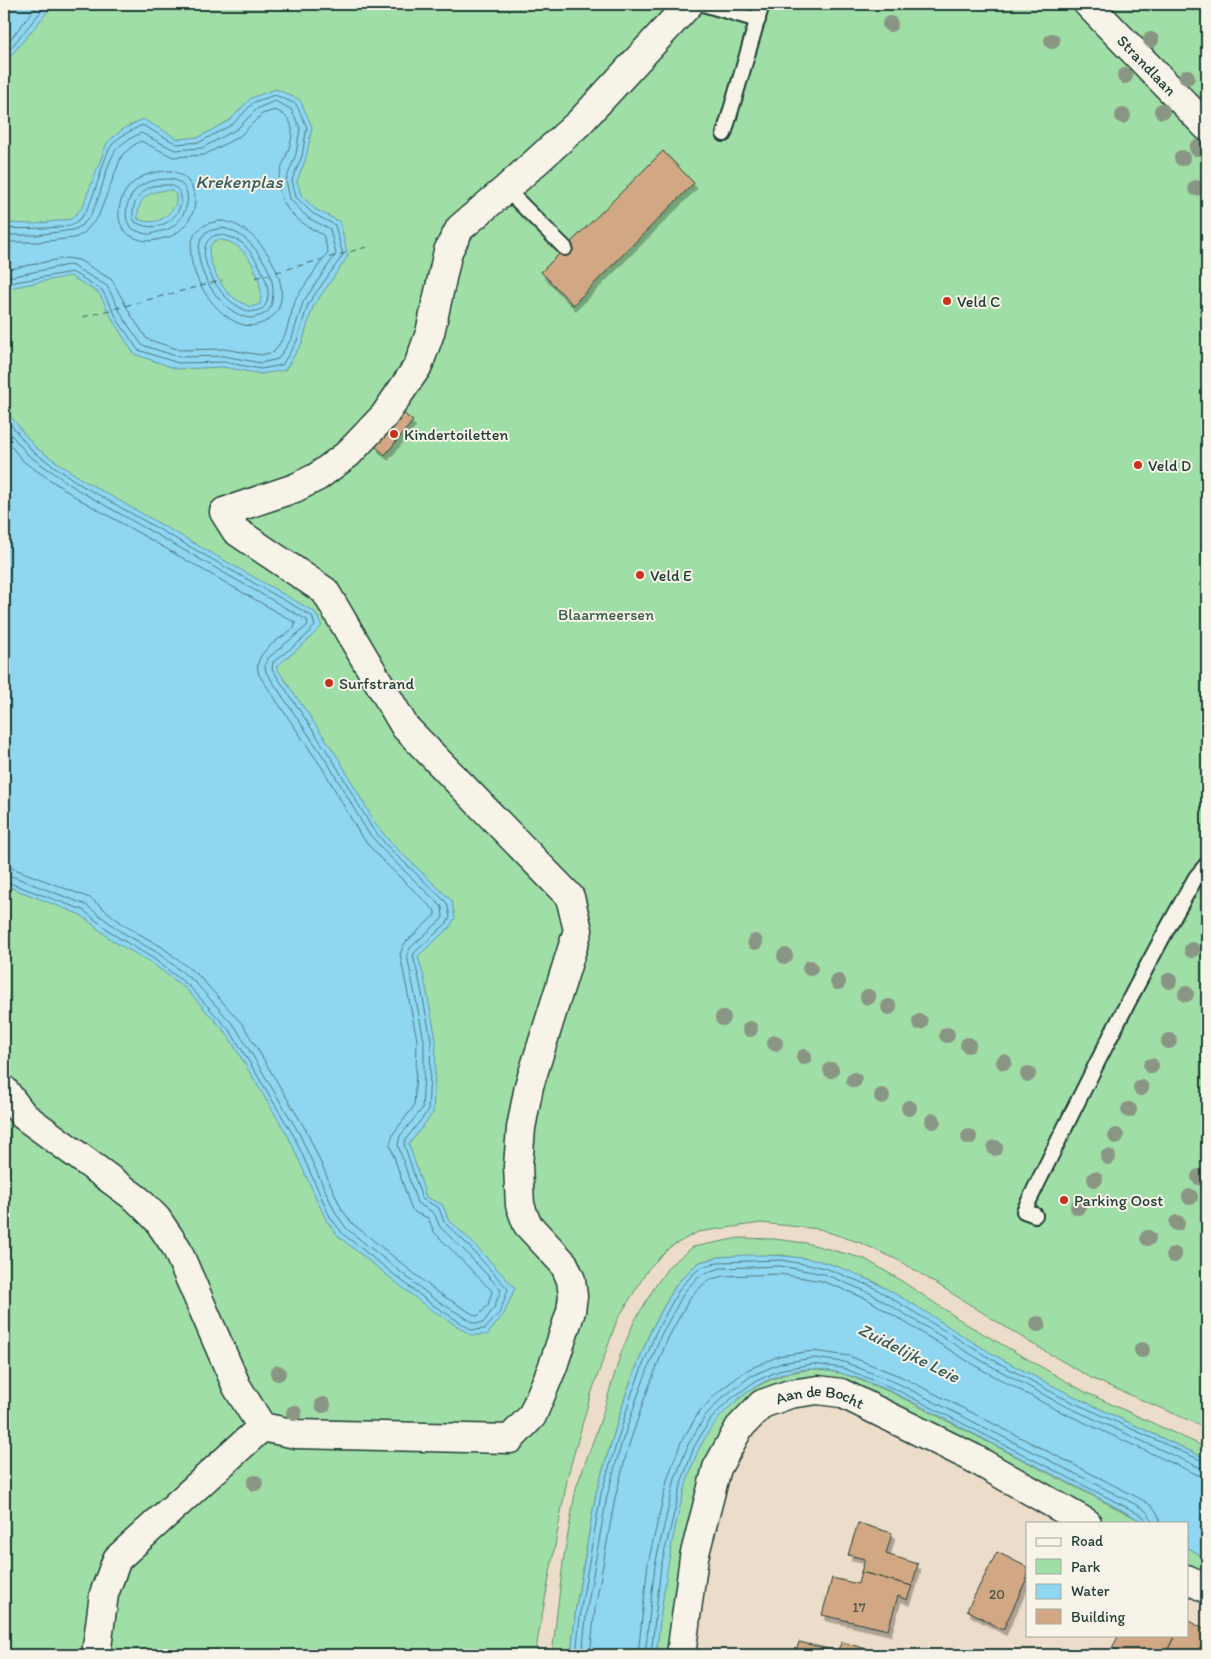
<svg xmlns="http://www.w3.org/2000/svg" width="1211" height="1659" viewBox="0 0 1211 1659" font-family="Itim,sans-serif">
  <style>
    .green { fill: #a0dea7; stroke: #608e6e }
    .water { fill: #8fd6f1; stroke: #6299a5; fill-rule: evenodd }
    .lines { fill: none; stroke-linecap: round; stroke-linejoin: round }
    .shore { stroke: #4c7a80; stroke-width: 1 }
    .ferry { stroke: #355c5a; stroke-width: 1; stroke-dasharray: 6 5; stroke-linecap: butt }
    .building { fill: #d2a884; stroke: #1f3d34; filter: url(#shadow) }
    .lane-casing { stroke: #1f3d34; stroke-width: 18 }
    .street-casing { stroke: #1f3d34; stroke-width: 31 }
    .lane { stroke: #f7f3e8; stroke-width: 14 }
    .street { stroke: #f7f3e8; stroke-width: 28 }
    .tree { fill: #8a9684 }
    .poi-dot { fill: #c8321e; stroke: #f7f3e8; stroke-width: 2 }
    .labels { text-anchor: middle; stroke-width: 4; stroke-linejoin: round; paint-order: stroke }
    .number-label { font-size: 14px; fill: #4c5848 }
    .street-label { font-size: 16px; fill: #1f3d34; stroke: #f7f3e8 }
    .poi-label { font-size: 16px; fill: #1f3d34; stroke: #f7f3e8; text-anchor: start }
    .park-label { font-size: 16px; fill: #395d4b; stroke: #f7f3e8 }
    .water-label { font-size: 18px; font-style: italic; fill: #355c5a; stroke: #f7f3e8 }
  </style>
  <defs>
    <filter id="shadow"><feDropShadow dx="3" dy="5.5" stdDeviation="0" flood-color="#0004"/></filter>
  </defs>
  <rect width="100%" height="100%" fill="#ecdcca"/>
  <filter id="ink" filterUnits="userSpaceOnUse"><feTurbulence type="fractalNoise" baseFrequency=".02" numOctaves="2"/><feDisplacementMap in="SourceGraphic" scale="10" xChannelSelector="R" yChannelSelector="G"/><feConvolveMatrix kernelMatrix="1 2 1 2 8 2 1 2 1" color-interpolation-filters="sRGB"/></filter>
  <g filter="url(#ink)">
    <g class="green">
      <path d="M4,4H1207V1428L1093,1379L1031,1343L902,1262L861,1243L819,1229L761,1223L698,1232L670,1247L649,1268L617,1320L590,1397L568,1475L537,1643V1655H4Z"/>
      <path d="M739,1238L774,1239L806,1243L865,1259L897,1278L968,1325L1085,1392L1207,1448V1459L1062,1391L988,1352L875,1282L827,1263L781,1255L719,1257L700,1262L691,1269L676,1285L651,1330L627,1391L596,1493L576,1607L571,1655H552L563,1562L576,1488L600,1422L621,1353L634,1322L654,1288L669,1266L693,1247Z"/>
      <path d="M813,1369L842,1373L893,1393L1145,1523H1107L871,1399L744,1410L669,1655H656C659,1626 662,1597 666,1568C670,1545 676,1521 682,1498C689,1472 698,1442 715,1421C741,1391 774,1373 813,1369Z"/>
      <path d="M1187,1547L1207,1559V1576L1187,1565Z"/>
    </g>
    <g class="water">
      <path d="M4,4H54L4,64Z"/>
      <path d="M276,89L300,100L312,127L306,158L297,181L301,195L315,209L340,222L348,256L313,307L302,343L285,370L261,374L223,367L177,369L134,354L115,324L99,293L70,276L4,289V223L35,224L71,219L82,208L107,143L123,129L143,119L178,139L199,137L230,120L251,98ZM171,190L176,195V204C167,219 155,226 138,219C137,195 151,191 171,190ZM217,240C246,238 265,280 260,304L251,307C242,303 234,299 227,292C219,282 198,247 217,240Z"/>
      <path d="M4,408L35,447L83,480L315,612L322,626L306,642L276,667L339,759L376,825L393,845L452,901L455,918L450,927L418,956L424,977L436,1039L435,1073L433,1113L409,1144L426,1197L443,1205L448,1219L470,1240L515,1288L504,1314L487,1335H471L427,1307L339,1237L326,1220L289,1138L227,1034L187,990L152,963L113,941L81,915L4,885Z"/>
      <path d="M748,1255C775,1255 802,1256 827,1263C894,1284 949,1331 1009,1363C1074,1398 1141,1428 1207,1459V1559L1187,1547V1523H1145C1092,1493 1037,1467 984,1439C938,1416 865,1371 814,1369C767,1368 718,1408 699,1449C691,1466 686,1485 681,1503C668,1553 662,1604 656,1655H571L576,1607L596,1493L627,1391L651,1330L676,1285L691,1269L700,1262L719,1257Z"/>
    </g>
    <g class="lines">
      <g class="shore">
        <path d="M4,47L39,4"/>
        <path d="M4,56L47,4"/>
        <path d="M172,171C179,173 184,176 188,181C203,199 192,223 175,234C171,237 165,238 160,239C152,241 146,242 138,239C133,237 128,235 125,231C113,218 120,193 133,183C144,173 158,171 172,171Z"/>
        <path d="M172,179C197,186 188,216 172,227C168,230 162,231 157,232C152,234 148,235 142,233C138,231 132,229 129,225C122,214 129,194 139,187C149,180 159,179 172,179Z"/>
        <path d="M170,185C198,193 170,242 135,222C128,208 139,191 153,186C158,185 165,185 170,185Z"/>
        <path d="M222,221C266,225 311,312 256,325C213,335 153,224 222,221Z"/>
        <path d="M4,228C18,229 62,229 73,224C94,214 99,167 110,148C116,137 131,131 142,125L177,144L200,142L233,124L254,102L275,95L296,104L307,127L302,156L292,180L296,197L312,213L335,225L343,255L308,304L297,341L282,365L261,369L224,362L178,363L138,350L119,322L102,290L72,272L4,284"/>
        <path d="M222,228C241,231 253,245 263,260C271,272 275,287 272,301C271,308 269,312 262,315C258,316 254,318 251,318C221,317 182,256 206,232Z"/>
        <path d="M4,235H36L73,230C101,221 101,171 116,150C122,142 133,137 141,133L175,150L202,148L237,129L258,108L275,101L291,109L300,128L296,154L286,180L290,199L308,218L330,229L336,254L303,302L292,338L278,359L261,363L224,356L179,357L142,345L124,319L107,286L73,266L68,265L4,278"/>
        <path d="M216,235C225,234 234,238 242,243C255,254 276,289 265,306C262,310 255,311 250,312C240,308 231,303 224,295C212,282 191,244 216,235Z"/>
        <path d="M4,242H38L74,238L83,234L98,217L122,155L134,145L141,141L173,157L204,155L240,136L262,114L275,110C308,123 284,154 279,177C277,185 281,197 284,203C292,219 309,227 323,235L328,252L296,298L285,335L274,352L261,355L224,349L180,350L147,339L131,315L112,280L79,260L66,258L4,270"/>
        <path d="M4,416L32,451L81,485L312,616L315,626L303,639L273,662L272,669L334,762L372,828L390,849L447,903L450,917L447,923L415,952L413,956L419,979L431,1039L430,1073L428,1111L405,1140L404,1144L422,1199L439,1208L444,1222L466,1243L508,1289L500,1312L485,1329L472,1330L430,1303L343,1234L330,1217L294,1136L231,1032L190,987L154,959L116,936L83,910L4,881"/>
        <path d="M4,426L28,455L78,490L307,620L308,625L267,659L265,665L266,672L329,765L367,831L386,853L442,907L443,916L442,919L410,948L407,955L424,1040V1073L422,1109L400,1136L398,1145L417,1203L434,1213L440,1227L462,1248L501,1290L494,1308L483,1323H474L433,1298L347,1229L336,1214L299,1133L236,1028L195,982L158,953L120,931L86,905L9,875H4"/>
        <path d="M4,438L24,462L74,496L296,623L294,628C279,640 251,653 259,675L323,769L361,836L380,858L435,911V915L405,943L400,954L417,1040L416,1072L414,1106L393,1134L390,1145L411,1208L416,1213L428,1218L434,1232L492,1291L488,1305L479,1315L476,1316L437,1292L353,1224L342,1210L306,1130L243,1025L200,977L162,947L124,925L90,898L12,868L4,867"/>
        <path d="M576,1655L581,1607L601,1494L632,1393L656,1332L680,1288L694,1273L702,1267L720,1262L781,1260L825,1268L873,1287L986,1356L1059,1396L1207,1463"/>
        <path d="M582,1655L587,1608L607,1496L621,1445L638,1395L661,1335L685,1291L698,1277L705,1273L721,1268L780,1266L824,1274L870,1293L982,1361L1057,1402L1201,1468L1207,1469"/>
        <path d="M590,1655L595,1609L615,1498L628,1448L645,1397L668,1338L691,1296L708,1280L723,1276L780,1274L822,1281L867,1299L979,1368L1053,1408L1198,1475L1207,1477"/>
        <path d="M638,1655L648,1563L668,1477L681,1442L699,1412L718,1392L747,1370L779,1356L813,1351L849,1356L902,1377L1133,1495C1146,1502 1159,1507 1160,1523"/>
        <path d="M645,1655L655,1565L675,1479L688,1445L705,1416L723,1397L751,1376L781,1363L813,1358L844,1362L897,1383L1129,1501C1139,1507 1151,1510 1152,1523"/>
        <path d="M651,1655L661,1566L682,1481L694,1447L710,1420L727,1402L754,1382L783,1369L813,1364L843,1368L895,1389L1126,1507L1144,1517L1146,1523"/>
      </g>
      <g class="ferry">
        <path d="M255,278L367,247"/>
        <path d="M83,317L223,280"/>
      </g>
    </g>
    <g class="building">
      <path d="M663,151L694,183L573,305L541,272Z"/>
      <path d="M403,413L413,421L385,455L375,446Z"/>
      <path d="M858,1523L892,1533L886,1554L918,1564L912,1586L861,1572L865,1559L848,1555Z"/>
      <path d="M997,1552L1027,1567V1578L1003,1630L967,1610Z"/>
      <path d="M861,1572L912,1586L907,1600L898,1596L888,1630L822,1615L832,1578L858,1584Z"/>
      <path d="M1187,1620L1207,1631V1634L1196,1655H1165L1175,1635H1187Z"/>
      <path d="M1119,1635H1175L1165,1655H1128L1112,1648Z"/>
      <path d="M799,1642L837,1651L842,1642L874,1651L873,1655H795Z"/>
    </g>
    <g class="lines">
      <g class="lane-casing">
        <g id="lane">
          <path d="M703,4L758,20"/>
          <path d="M724,134L762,4"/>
          <path d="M506,189L565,248"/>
          <path d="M1035,1215L1024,1211C1079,1098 1134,986 1196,877L1207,864"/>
        </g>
      </g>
      <g class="street-casing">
        <g id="street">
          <path id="s1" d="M1088,4L1207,127"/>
          <path d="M4,1090L24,1116L137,1199L157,1219L176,1247L237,1387L262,1427L296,1434L510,1439L532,1416L553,1366L571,1311L573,1296L571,1280L564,1264L527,1224L520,1205L518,1166L521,1128L529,1086L578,930L570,897L405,727L325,591L236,531L224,512L295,488L317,477L348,454L384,416L418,366L430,333L448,251L460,228L506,189L579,123L689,4"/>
          <path d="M1187,1579L1207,1589"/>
          <path d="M96,1655L104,1594L117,1559L262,1427"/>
          <path id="s2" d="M681,1655L694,1557L717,1468L739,1428L762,1404L790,1394L818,1390L841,1393L973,1458L1087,1523"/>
        </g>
      </g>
      <use href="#lane" class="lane"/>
      <use href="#street" class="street"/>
    </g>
    <g class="tree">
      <circle cx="890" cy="24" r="8"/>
      <circle cx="1151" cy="40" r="8"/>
      <circle cx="1052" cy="41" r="8"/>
      <circle cx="1125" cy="76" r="8"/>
      <circle cx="1187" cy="77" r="8"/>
      <circle cx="1162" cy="111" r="8"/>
      <circle cx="1123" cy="116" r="8"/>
      <circle cx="1197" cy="148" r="8"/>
      <circle cx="1182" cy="158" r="8"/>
      <circle cx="1196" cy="188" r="8"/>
      <circle cx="755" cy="942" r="8"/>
      <circle cx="1192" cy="950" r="8"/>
      <circle cx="785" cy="956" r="8"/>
      <circle cx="810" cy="968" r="8"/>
      <circle cx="1169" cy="981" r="8"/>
      <circle cx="838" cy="982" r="8"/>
      <circle cx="1186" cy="994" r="8"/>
      <circle cx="868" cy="997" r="8"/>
      <circle cx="889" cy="1007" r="8"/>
      <circle cx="723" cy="1018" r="8"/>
      <circle cx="920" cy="1022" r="8"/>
      <circle cx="750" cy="1029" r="8"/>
      <circle cx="947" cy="1035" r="8"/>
      <circle cx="1169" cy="1041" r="8"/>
      <circle cx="775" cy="1043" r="8"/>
      <circle cx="968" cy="1045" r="8"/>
      <circle cx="804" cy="1057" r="8"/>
      <circle cx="1004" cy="1062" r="8"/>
      <circle cx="1151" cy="1066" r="8"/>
      <circle cx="831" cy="1070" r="8"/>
      <circle cx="1028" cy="1074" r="8"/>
      <circle cx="854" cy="1080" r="8"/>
      <circle cx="1141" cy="1088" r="8"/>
      <circle cx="882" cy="1096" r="8"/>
      <circle cx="909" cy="1108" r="8"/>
      <circle cx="1129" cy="1110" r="8"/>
      <circle cx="933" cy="1121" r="8"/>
      <circle cx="1116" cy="1136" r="8"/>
      <circle cx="969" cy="1137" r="8"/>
      <circle cx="995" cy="1148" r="8"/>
      <circle cx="1108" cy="1157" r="8"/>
      <circle cx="1199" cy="1177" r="8"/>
      <circle cx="1095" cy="1179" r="8"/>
      <circle cx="1190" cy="1197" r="8"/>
      <circle cx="1078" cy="1207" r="8"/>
      <circle cx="1177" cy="1223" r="8"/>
      <circle cx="1148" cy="1238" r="8"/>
      <circle cx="1174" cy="1255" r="8"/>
      <circle cx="1038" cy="1324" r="8"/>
      <circle cx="1142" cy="1350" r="8"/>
      <circle cx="278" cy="1373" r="8"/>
      <circle cx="323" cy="1405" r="8"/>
      <circle cx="294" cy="1413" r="8"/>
      <circle cx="255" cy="1483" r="8"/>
    </g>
  </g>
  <g class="poi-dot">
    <circle cx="947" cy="301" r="5"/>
    <circle cx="394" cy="434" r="5"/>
    <circle cx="1138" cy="465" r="5"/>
    <circle cx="640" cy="575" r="5"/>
    <circle cx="329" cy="683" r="5"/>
    <circle cx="1064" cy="1200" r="5"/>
  </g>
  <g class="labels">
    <g class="number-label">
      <text x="997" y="1599">20</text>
      <text x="859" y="1612">17</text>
    </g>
    <g class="street-label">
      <text dy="6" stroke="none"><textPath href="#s1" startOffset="85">Strandlaan</textPath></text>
      <text dy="6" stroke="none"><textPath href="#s2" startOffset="330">Aan de Bocht</textPath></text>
    </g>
    <g class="poi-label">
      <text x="957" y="307">Veld C</text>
      <text x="404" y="440">Kindertoiletten</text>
      <text x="1148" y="471">Veld D</text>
      <text x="650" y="581">Veld E</text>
      <text x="339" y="689">Surfstrand</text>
      <text x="1074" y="1206">Parking Oost</text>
    </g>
    <g class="park-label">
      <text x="606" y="620">Blaarmeersen</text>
    </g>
    <g class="water-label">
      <text x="239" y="188">Krekenplas</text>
      <text transform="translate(909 1353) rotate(27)" y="6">Zuidelijke Leie</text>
    </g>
  </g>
  <rect width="1211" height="1659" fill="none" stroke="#f7f3e8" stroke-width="20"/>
  <rect x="10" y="10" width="1191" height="1639" fill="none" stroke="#1f3d34" stroke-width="2" filter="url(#ink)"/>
  <rect x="1026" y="1522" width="162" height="115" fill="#f7f3e8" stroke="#a1aaa0"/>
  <rect x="1036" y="1538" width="25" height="8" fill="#f7f3e8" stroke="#a1aaa0"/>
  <text x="1071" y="1546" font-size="15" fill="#1f3d34">Road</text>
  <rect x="1036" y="1559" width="25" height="15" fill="#a0dea7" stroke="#a1aaa0"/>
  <text x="1071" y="1572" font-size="15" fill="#1f3d34">Park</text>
  <rect x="1036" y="1584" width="25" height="15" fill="#8fd6f1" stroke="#a1aaa0"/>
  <text x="1071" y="1596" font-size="15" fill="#1f3d34">Water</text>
  <rect x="1036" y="1609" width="25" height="15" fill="#d2a884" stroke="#a1aaa0"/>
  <text x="1071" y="1622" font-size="15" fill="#1f3d34">Building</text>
</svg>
